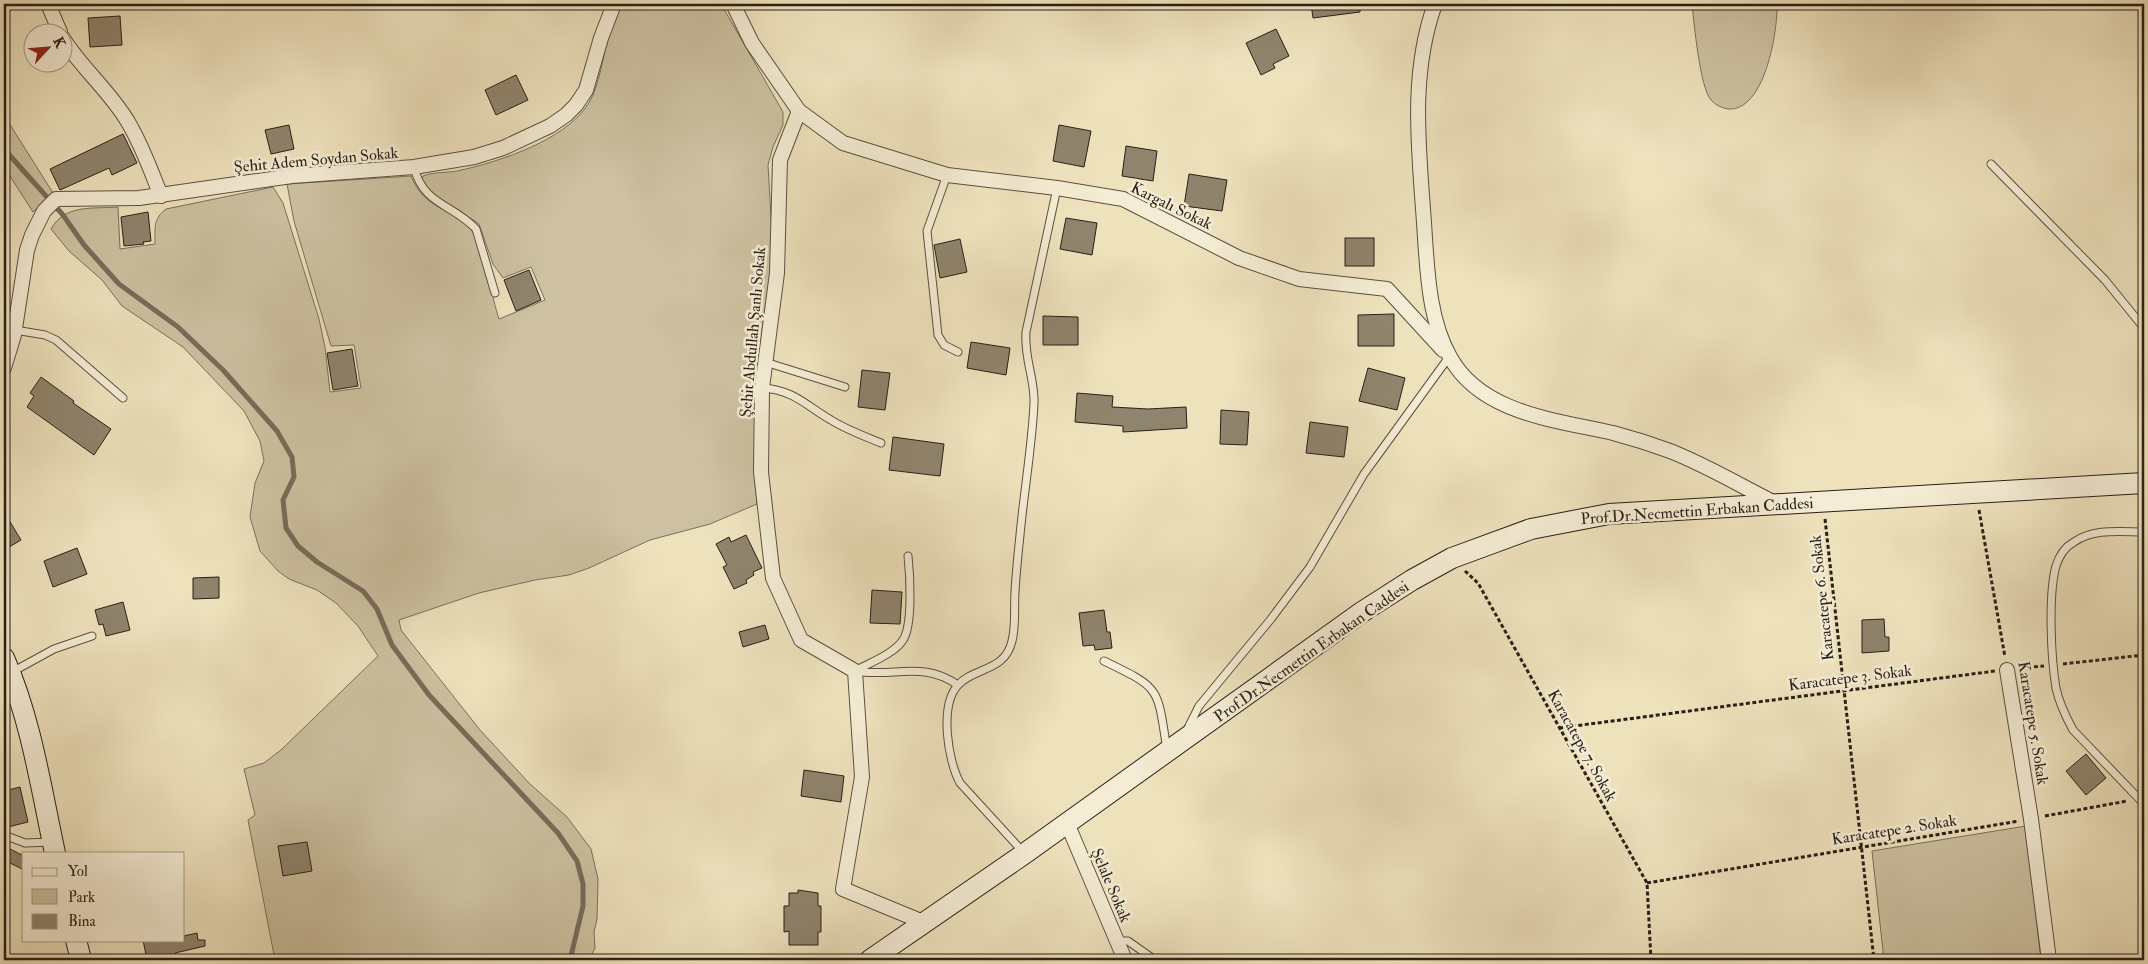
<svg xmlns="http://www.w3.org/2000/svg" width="2148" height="964" viewBox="0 0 2148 964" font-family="'IM FELL Double Pica',serif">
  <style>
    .green { fill: #cdc1a1; stroke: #7b705c }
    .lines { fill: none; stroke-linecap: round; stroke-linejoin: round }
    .stream { stroke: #776c59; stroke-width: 5 }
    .building { fill: #8f846d; stroke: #291f17 }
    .lane-casing { stroke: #5a5040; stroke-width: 9 }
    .street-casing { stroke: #5a5040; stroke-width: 16 }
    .secondary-casing { stroke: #291f17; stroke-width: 22 }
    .path { stroke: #291f17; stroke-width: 3; stroke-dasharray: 4 2.5; stroke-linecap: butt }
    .lane { stroke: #f4ecd4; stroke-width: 7 }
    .street { stroke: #f4ecd4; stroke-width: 14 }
    .secondary { stroke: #f4ecd4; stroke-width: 20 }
    .labels { text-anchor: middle; stroke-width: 5; stroke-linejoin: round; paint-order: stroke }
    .street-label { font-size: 16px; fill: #291f17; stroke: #f4ecd4 }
  </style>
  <rect width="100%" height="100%" fill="#eee2bd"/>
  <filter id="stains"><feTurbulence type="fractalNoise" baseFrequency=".004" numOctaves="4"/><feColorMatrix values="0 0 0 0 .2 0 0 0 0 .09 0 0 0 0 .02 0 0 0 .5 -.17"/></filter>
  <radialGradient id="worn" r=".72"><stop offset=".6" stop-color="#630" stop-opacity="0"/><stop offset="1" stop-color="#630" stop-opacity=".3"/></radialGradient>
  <g class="green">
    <path d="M621,4H721L783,112V125L773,147L768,165L773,252L754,399L757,504L710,524L650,540L589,568L569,575L535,580L479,593L399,620L401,630L480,730L529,783L567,817L591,849L598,879L597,919L594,932L595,948L589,960H275L248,820L255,815L244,769L264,763L282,749L378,656L358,626L336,603L317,590L289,579L278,571L260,551L250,517L255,483L264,461L260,441L244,411L183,347L122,306L102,280L69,251L51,229C65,204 92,209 118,207L120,249L155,244C155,228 153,219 166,209L273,187L283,203L319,319L325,347L330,392L361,388L354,345L331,346L294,221L287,184L411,176C425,211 454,208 472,231C483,245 492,299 499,319L545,300L531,267L503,278L493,264L479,224C459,209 435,203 422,180L423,176C433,172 446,173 457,171C499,162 575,138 593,95C605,65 605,32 621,4Z"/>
    <path d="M1692,4H1777C1778,30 1765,112 1728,109C1722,108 1715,105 1711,100C1700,88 1694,23 1692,4Z"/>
    <path d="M4,115L53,193L33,212L4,167Z"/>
    <path d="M2026,826L2041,960H1884L1872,851Z"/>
  </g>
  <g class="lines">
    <path class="stream" d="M4,149L63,215L84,245L119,284L178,327L223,370L277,431L292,457L294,477L283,500L286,528L298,546L317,562L363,591L377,609L392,645L429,695L558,833L577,861L583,884V906L570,960"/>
  </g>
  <g class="building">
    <path d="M1311,4H1360V12L1313,18Z"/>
    <path d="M120,16L122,45L90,47L88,18Z"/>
    <path d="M1276,29L1289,56L1273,64L1275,68L1261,75L1246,43Z"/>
    <path d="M516,75L528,100L496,115L485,90Z"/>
    <path d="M289,125L294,149L271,154L265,130Z"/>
    <path d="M1059,125L1091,131L1084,167L1053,161Z"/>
    <path d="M123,134L137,163L112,175L109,168L60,190L50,169Z"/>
    <path d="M1126,146L1157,151L1153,181L1122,176Z"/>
    <path d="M1189,174L1227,180L1222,211L1184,206Z"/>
    <path d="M148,212L151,241L143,242L144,244L124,246L121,217Z"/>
    <path d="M1066,218L1097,223L1092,255L1060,249Z"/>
    <rect x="1345" y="238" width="29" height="28"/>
    <path d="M960,239L967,272L940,278L934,245Z"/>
    <path d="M529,270L541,300L516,311L504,280Z"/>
    <path d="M1394,314V346H1358V315Z"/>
    <path d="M1043,316L1078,317V345H1043Z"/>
    <path d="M971,342L1010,348L1006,375L967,368Z"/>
    <path d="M352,349L358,386L333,390L327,353Z"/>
    <path d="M1368,368L1405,378L1397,410L1359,401Z"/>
    <path d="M862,370L890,373L885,410L858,407Z"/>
    <path d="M41,377L74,401L73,403L111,429L94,455L27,407L34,396L30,393Z"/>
    <path d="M1077,393L1113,396L1112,407L1148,409L1186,407L1187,428L1123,432V426L1075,422Z"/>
    <path d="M1221,410L1249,412L1247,445L1220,444Z"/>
    <path d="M1310,422L1348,427L1344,457L1306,453Z"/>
    <path d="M893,437L944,444L940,476L889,470Z"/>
    <path d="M4,512L21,540L4,550Z"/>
    <path d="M746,535L762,568L753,572L754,575L746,580L747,583L734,589L723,567L727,565L716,544L729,537L731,542Z"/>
    <path d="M77,548L87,574L53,587L44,561Z"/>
    <path d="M219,577V598L193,599V578Z"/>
    <path d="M872,590L902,592L900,624L870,623Z"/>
    <path d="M123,602L130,630L106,636L103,624L99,625L95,610Z"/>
    <path d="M1104,610L1107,632H1110L1112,648L1095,650L1094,645L1083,646L1079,613Z"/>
    <path d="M1884,619L1885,637H1889V651L1862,653V620Z"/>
    <path d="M765,625L769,639L743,647L739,632Z"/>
    <path d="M2086,754L2106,778L2086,795L2066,771Z"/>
    <path d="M804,770L844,776L841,802L801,796Z"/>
    <path d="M20,787L28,822L4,828V791Z"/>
    <path d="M307,842L312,871L283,876L278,846Z"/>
    <path d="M4,846L24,856V870L4,860Z"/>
    <path d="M798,890L818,893V906H821V932H818V945H789V931L784,932V906H789V893H798Z"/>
    <path d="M197,933L198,940H205V946L175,953L176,960H147L143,940H184V936Z"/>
  </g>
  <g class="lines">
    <g class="lane-casing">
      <g id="lane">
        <path d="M1991,164L2105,280L2144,328"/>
        <path d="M414,167C423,205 453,204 476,229L495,293"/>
        <path d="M947,175L927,231L938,335L944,345L958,352"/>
        <path d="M15,330L45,335L56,340L123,398"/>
        <path d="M765,362L845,387"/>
        <path d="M762,388C794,390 805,405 831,420C847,430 864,436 881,443"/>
        <path d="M2144,532C2121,532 2094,528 2074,542C2065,547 2059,556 2056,566C2048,595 2051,658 2056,688C2059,703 2066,717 2073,730L2144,804"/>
        <path d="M1104,661C1162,689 1157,687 1167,750"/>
        <path d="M855,671C869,663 894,654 903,640C913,625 910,574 908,556"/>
        <path d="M855,671C894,678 921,660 958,685"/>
        <path d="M12,672L54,649L92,636"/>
        <path d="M1187,730L1199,706L1271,619L1310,567L1364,474L1449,357"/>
        <path d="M4,835L25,843L52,842"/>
        <path d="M1024,853L960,783C948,761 939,706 958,685C974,667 1005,672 1012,641C1016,626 1014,608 1015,592C1016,573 1018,554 1020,535C1024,491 1032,447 1034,403C1035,379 1024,359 1026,332L1057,188"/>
        <path d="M1117,941H1128L1155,960"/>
      </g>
    </g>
    <g class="street-casing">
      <g id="street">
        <path d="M48,4L60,32"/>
        <path d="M733,4L752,43L799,111L780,160L777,273L762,388L761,472L773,578L801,640L855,671L862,777L843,889L923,922"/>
        <path d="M1435,4C1411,71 1418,140 1423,209C1427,257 1426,315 1450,357C1481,414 1557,420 1613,433C1632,438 1651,444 1670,451C1706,465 1741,486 1775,503"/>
        <path d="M62,37C81,68 110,91 128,122C142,145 151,171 161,196"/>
        <path d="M799,111L843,143L947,175L1057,188L1123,199L1239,258L1299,279L1387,289L1443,350"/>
        <path d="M4,368L14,335L27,250L32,235L44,211L56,199L139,198L292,176L414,167L474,157L503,148L550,126L566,115L576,105L586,90L601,38L614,4"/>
        <path d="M2007,670L2031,819L2049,960"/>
        <path d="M1067,823L1125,960"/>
      </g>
    </g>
    <g class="secondary-casing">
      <g id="secondary">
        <path d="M4,658C31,719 41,788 55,853"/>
        <path d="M76,940L81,960"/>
        <path d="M870,960L1024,854L1362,612L1412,580L1452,558L1531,529L1609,514L2144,483"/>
      </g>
    </g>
    <g class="path">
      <path d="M1979,510L2005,657"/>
      <path d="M1825,519L1874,960"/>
      <path d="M1465,571L1478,583L1647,883L1651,960"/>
      <path d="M2063,664L2144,655"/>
      <path d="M2021,668L2044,666"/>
      <path d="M1559,728L1995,671"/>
      <path d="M2045,816L2127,801"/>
      <path d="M1647,883L2019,821"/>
    </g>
    <use href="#lane" class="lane"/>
    <use href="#street" class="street"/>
    <use href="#secondary" class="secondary"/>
  </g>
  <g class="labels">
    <g class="street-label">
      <text transform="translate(316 159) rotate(-5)" y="6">Şehit Adem Soydan Sokak</text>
      <text transform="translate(1172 205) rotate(26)" y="6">Kargalı Sokak</text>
      <text transform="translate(752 332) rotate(-85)" y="6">Şehit Abdullah Şanlı Sokak</text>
      <text transform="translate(1697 510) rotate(-4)" y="6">Prof.Dr.Necmettin Erbakan Caddesi</text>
      <text transform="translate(1821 598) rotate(-96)" y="6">Karacatepe 6. Sokak</text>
      <text transform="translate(1311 651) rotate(-35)" y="6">Prof.Dr.Necmettin Erbakan Caddesi</text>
      <text transform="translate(1850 677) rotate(-7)" y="6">Karacatepe 3. Sokak</text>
      <text transform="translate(2034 723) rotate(81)" y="6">Karacatepe 5. Sokak</text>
      <text transform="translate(1583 745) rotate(61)" y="6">Karacatepe 7. Sokak</text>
      <text transform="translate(1894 829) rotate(-9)" y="6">Karacatepe 2. Sokak</text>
      <text transform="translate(1112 885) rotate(67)" y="6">Şelale Sokak</text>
    </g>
  </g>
  <rect width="2148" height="964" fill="none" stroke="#eee2bd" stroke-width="20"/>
  <rect x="5" y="5" width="2138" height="954" fill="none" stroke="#291f17" stroke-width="2.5"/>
  <rect x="10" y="10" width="2128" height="944" fill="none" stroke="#291f17"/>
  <rect x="22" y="852" width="162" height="90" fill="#f4ecd4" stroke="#a39a88"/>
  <rect x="32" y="868" width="25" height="8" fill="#f4ecd4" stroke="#a39a88"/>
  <text x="68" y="876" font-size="15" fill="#291f17">Yol</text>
  <rect x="32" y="889" width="25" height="15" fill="#cdc1a1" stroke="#a39a88"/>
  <text x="68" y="902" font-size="15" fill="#291f17">Park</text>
  <rect x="32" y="914" width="25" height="15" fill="#8f846d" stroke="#a39a88"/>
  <text x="68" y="926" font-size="15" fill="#291f17">Bina</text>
  <g transform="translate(48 48) rotate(64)"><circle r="24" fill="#f4ecd4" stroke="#a39a88"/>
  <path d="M0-4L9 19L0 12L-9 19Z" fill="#8f2418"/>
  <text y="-8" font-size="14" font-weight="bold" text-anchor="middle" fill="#291f17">K</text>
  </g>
  <rect width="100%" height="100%" filter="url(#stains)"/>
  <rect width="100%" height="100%" fill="url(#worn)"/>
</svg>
